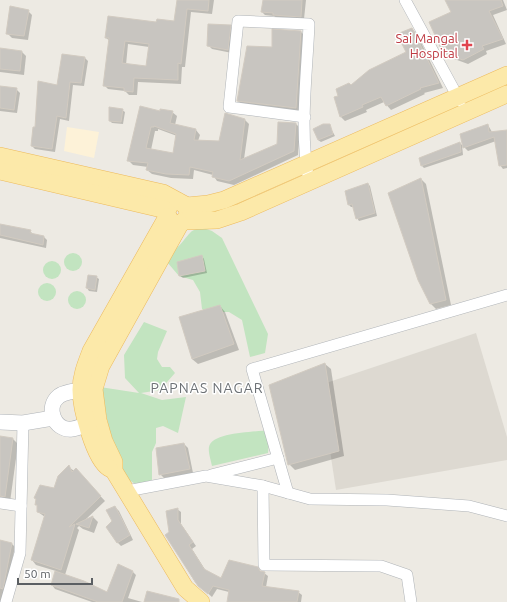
<svg xmlns="http://www.w3.org/2000/svg" width="507" height="602" viewBox="0 0 507 602" font-family="Ubuntu,sans-serif">
  <style>
    .commercial { fill: #fdf2d8 }
    .education { fill: #ddd9d1 }
    .green { fill: #c2e4c0 }
    .shadow { fill: #0003; fill-rule: evenodd }
    .building { fill: #c8c5c0; stroke: #d2cbc1; fill-rule: evenodd }
    .lines { fill: none; stroke-linecap: round; stroke-linejoin: round }
    .street-casing { stroke: #b0b4b8; stroke-width: 12 }
    .secondary-casing { stroke: #afb3b8; stroke-width: 16 }
    .primary-casing { stroke: #edba5c; stroke-width: 18 }
    .street { stroke: #fff; stroke-width: 11 }
    .secondary { stroke: #fff; stroke-width: 15 }
    .primary { stroke: #fce9a9; stroke-width: 17 }
    .health-dot { fill: #e0444e; stroke: #fff; stroke-width: 1.5 }
    .labels { text-anchor: middle; stroke-width: 3; stroke-linejoin: round; paint-order: stroke }
    .health-label { font-size: 13px; fill: #be3a42; stroke: #fff; text-anchor: end }
    .neighbourhood-label { font-size: 14px; letter-spacing: 1px; fill: #6c7175; stroke: #fff }
  </style>
  <rect width="100%" height="100%" fill="#edeae3"/>
  <path class="commercial" d="M67,127L99,132L94,158L64,151Z"/>
  <path class="education" d="M476,333L507,437V460L336,490L320,385Z"/>
  <g class="green">
    <path d="M201,227L212,231L222,238L268,334L265,353L250,357L242,320L229,312H207L202,309L200,292L193,280L179,276L167,262C173,250 176,250 184,240C191,232 190,231 201,227Z"/>
    <circle cx="73" cy="262" r="9"/>
    <circle cx="52" cy="270" r="9"/>
    <circle cx="47" cy="292" r="9"/>
    <circle cx="77" cy="300" r="9"/>
    <path d="M144,322L167,331L158,352L157,359L162,367H170L175,373L160,390L141,393L162,400L186,397L178,433L163,426L156,428V443L152,452V480L137,485L119,474L100,387L139,393L125,378L124,355Z"/>
    <path d="M270,430L268,453L212,466C211,461 208,452 209,447C212,432 255,432 270,430Z"/>
  </g>
  <g class="shadow">
    <path d="M178,0H214L212,14L191,12L185,67H182L181,84L138,82L137,95H129L125,91L108,89L104,85L110,41L106,38L157,24L175,22ZM128,44L149,47L147,67L126,65Z"/>
    <path d="M264,0H306L304,19L277,18L274,16L265,15L262,12Z"/>
    <path d="M446,0H503L507,10L493,15L506,44L486,51L487,54L468,64L449,57L444,52L452,13Z"/>
    <path d="M28,11L32,15L28,40L12,38L8,34Z"/>
    <path d="M230,26L234,30L232,53L212,49L208,45Z"/>
    <path d="M412,29L417,34L443,88L424,93L425,94L391,110L384,102L366,110L367,112L345,121L340,116L351,86L407,53Z"/>
    <path d="M301,32L304,35L299,111L241,104L238,101Z"/>
    <path d="M0,49L22,52L26,56L24,75L0,72Z"/>
    <path d="M85,58L88,61L84,86L73,85L69,121L60,119L55,152L35,149L32,146L36,128L58,86Z"/>
    <path d="M0,87L16,89L20,93L17,113L0,111Z"/>
    <path d="M122,110L125,112L123,124L112,123L110,121Z"/>
    <path d="M160,112H172L177,116L175,125L196,130L200,135L198,141L220,142L245,120L249,124L244,159L278,145L296,124L300,128L298,155L234,185L217,181L213,175L194,170L193,179L171,178L152,174L147,170L148,167L133,165L129,161ZM158,129L177,136L174,154L151,150L155,131H158Z"/>
    <path d="M329,125L335,136L321,142L318,140Z"/>
    <path d="M488,125L492,132L507,131V168L503,169L500,165L496,141L468,151L464,147Z"/>
    <path d="M460,143L462,145L463,155L424,168L422,166L420,158Z"/>
    <path d="M421,179L426,184L451,305L436,309L431,304Z"/>
    <path d="M368,184L370,186L377,216L359,221L357,218L354,207H351L349,205Z"/>
    <path d="M0,225L30,231L34,235L44,237L47,240L46,248L0,238Z"/>
    <path d="M202,256L204,259L207,273L183,278L180,276Z"/>
    <path d="M96,277L99,279L97,292L89,291L87,288Z"/>
    <path d="M220,306L225,312L239,350L198,364L192,359Z"/>
    <path d="M325,364L331,369L344,456L295,470L289,464L270,386Z"/>
    <path d="M0,437L13,439L18,444L10,502L0,500Z"/>
    <path d="M184,444L188,448L193,473L164,478L160,474Z"/>
    <path d="M69,467L74,471L76,470L105,501L85,520L93,517L98,522L94,533L83,529L79,526L77,528L79,530L65,575L107,594L133,572L136,575L128,598L142,602H92L55,589L52,585L56,571L36,565L32,560L45,517L38,512V506L36,504L54,489Z"/>
    <path d="M115,507L119,511L133,540L121,546L117,542L113,521Z"/>
    <path d="M177,509L181,512V524L196,546L192,549L206,571L222,579L264,573L268,576L266,587L298,592L302,595L301,602H228L229,592L217,589L212,597L195,582L179,556L170,532Z"/>
    <path d="M0,541L12,544L15,547L3,602H0Z"/>
  </g>
  <g class="building">
    <path d="M177,0H209L208,11L187,9L181,64L178,63V80L134,78L133,92L124,91V88L103,86L109,38H105L108,16L156,22L157,19L174,21ZM125,41L149,44L146,66L122,63Z"/>
    <path d="M263,0H302L301,17L273,15V13L261,12Z"/>
    <path d="M445,0H501L503,6L489,11L503,39L482,46L484,49L463,60L443,53L429,22L451,12Z"/>
    <path d="M10,6L29,10L24,36L6,34Z"/>
    <path d="M208,24L231,25L228,50L207,46Z"/>
    <path d="M412,28L439,83L420,88L421,89L386,106L381,97L362,105L363,107L340,117L334,97L338,96L336,89L349,83L351,85L369,70L406,52L397,34Z"/>
    <path d="M272,29L301,31L296,108L237,101L247,46L272,47Z"/>
    <path d="M0,48L22,51L20,71L0,69Z"/>
    <path d="M62,54L85,57L81,83L70,82L66,118L57,116L52,149L31,146L33,127H35L38,81L57,85Z"/>
    <path d="M0,86L17,88L14,110L0,108Z"/>
    <path d="M140,106L160,111V109L173,111L170,123L196,129L194,140L219,141L225,113L245,119L240,160L277,144L278,122L296,123L294,151L229,181L212,177L213,172L190,167L189,175L166,174L146,170L148,163L127,161ZM154,126L176,134L173,153L146,148L151,127H154Z"/>
    <path d="M109,107L123,109L121,122L109,121Z"/>
    <path d="M323,124H330L333,134L318,140L313,129Z"/>
    <path d="M488,124L489,132L507,130V165L499,166L494,137L463,148L460,134Z"/>
    <path d="M460,142L461,152L421,166L419,158Z"/>
    <path d="M421,178L446,300L430,304L418,280L388,193Z"/>
    <path d="M368,183L375,213L356,219L352,204L348,205L345,191Z"/>
    <path d="M0,224L31,230L30,233L44,236L43,245L0,235Z"/>
    <path d="M202,255L205,271L179,276L177,262Z"/>
    <path d="M88,275L97,276L95,290L86,288Z"/>
    <path d="M220,305L234,344L192,359L179,317Z"/>
    <path d="M325,363L339,451L288,465L269,385Z"/>
    <path d="M0,436L13,438L5,497L0,496Z"/>
    <path d="M184,443L190,469L159,475L156,448Z"/>
    <path d="M69,465L72,472L76,468L101,496L69,527L75,524L61,570L31,560L45,514L37,512V505H35L36,499L34,498L40,485L54,488L58,476Z"/>
    <path d="M115,506L130,535L117,543L106,527L112,521L106,510Z"/>
    <path d="M178,508V520L193,542L189,545L204,569L221,578L229,560L258,567L260,571L265,572L262,586L299,591L297,602H227L229,590L213,586L208,594L198,586L165,535L169,532L166,511Z"/>
    <path d="M93,516L89,528L76,524Z"/>
    <path d="M0,540L12,543L3,589L0,588Z"/>
    <path d="M118,564L133,571L122,602H98L51,585L55,571L84,581L107,592Z"/>
    <path d="M147,591L179,599V602H144Z"/>
  </g>
  <g class="lines">
    <g class="street-casing">
      <g id="street">
        <path d="M405,0L460,101"/>
        <path d="M305,117L229,107L238,21L309,24C307,74 299,132 309,181"/>
        <path d="M211,475L278,458"/>
        <path d="M263,486L264,565L381,566L407,575L411,602"/>
        <path d="M127,491L206,476L263,486L310,499L387,500L469,506L507,516"/>
        <path d="M288,493L252,369L507,295"/>
        <path d="M0,503L21,506"/>
        <path d="M6,602L20,553L23,423"/>
      </g>
    </g>
    <g class="secondary-casing">
      <g id="secondary">
        <path d="M93,389C82,391 68,390 59,396C45,407 54,431 72,429C80,428 90,423 98,420"/>
        <path d="M0,422L23,423L53,418"/>
      </g>
    </g>
    <g class="primary-casing">
      <g id="primary">
        <path d="M0,156L163,193L187,206L188,217L180,224L172,223L166,213L171,203L178,201"/>
        <path d="M0,171L166,210"/>
        <path d="M187,206L208,204L224,200L507,75"/>
        <path d="M186,221L217,220L241,212L507,94"/>
        <path d="M180,224L101,366L94,389L98,420L104,441L114,462V471L185,588L201,602"/>
        <path d="M109,468C94,459 81,407 81,390C81,376 86,364 91,351L167,217"/>
      </g>
    </g>
    <use href="#street" class="street"/>
    <use href="#secondary" class="secondary"/>
    <use href="#primary" class="primary"/>
  </g>
  <path class="health-dot" d="M465 39h4v4h4v4h-4v4h-4v-4h-4v-4h4z"/>
  <g class="labels">
    <g class="health-label">
      <text x="458" y="43">Sai Mangal<tspan x="458" dy="15">Hospital</tspan></text>
    </g>
    <g class="neighbourhood-label">
      <text x="207" y="393">PAPNAS NAGAR</text>
    </g>
  </g>
  <path d="M18 578v6h74v-6" fill="none" stroke="#5b5f63" stroke-width="2"/>
  <text x="24" y="578" font-size="12" fill="#5b5f63" stroke="#ffffff" stroke-width="3" paint-order="stroke">50 m</text>
</svg>
